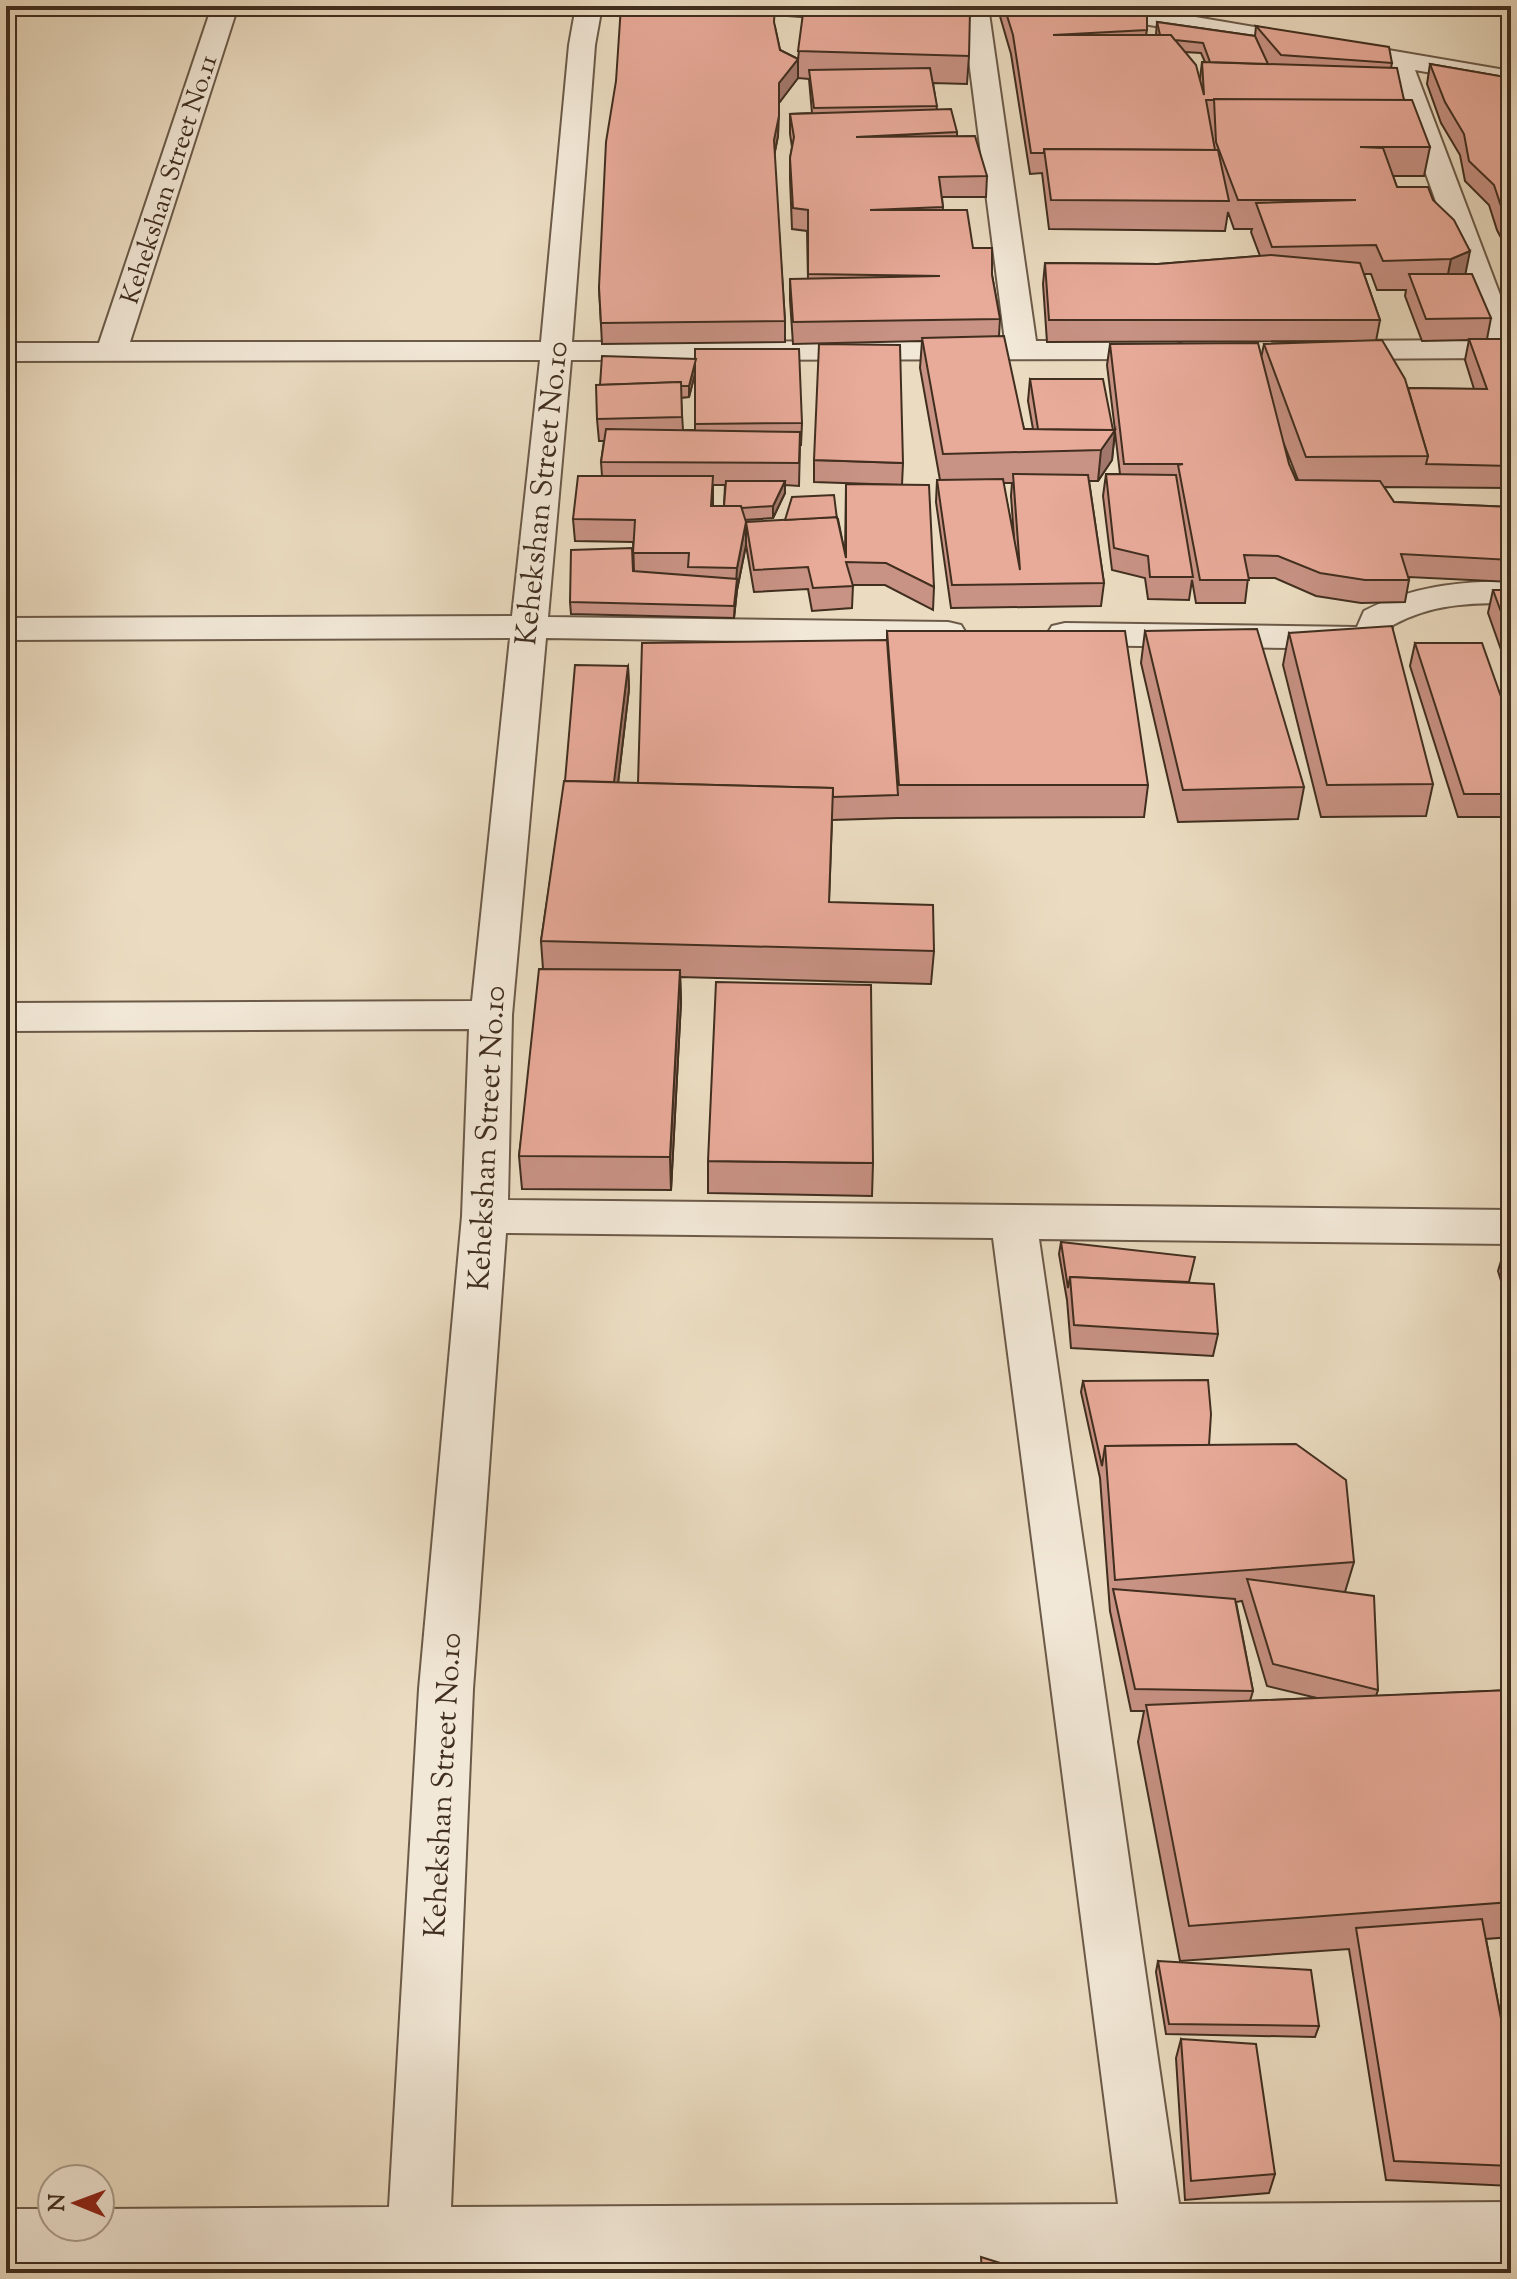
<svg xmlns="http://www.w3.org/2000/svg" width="1517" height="2279" viewBox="0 0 1517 2279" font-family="'Sorts Mill Goudy',serif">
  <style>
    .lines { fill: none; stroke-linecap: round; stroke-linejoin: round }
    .minor-casing { stroke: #6b5a48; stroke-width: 4 }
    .minor { fill: #f2e8d7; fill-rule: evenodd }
    .wall { fill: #c89284; stroke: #402e1f; stroke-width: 2; fill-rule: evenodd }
    .shaded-wall { fill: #a2776b; stroke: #402e1f; stroke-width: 2 }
    .building { fill: #e8aa99; stroke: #402e1f; stroke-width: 2 }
    .labels { text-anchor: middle; stroke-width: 6; stroke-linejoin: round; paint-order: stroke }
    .far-street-label { font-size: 26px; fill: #402e1f; stroke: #f2e8d7 }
    .street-label { font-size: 30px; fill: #402e1f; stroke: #f2e8d7 }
  </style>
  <rect width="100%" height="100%" fill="#ebdcc1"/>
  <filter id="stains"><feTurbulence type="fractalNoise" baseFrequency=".0025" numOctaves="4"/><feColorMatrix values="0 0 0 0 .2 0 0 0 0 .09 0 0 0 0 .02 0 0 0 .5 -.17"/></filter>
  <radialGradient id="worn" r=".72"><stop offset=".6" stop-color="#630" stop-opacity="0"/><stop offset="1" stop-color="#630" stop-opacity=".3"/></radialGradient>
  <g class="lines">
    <g class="minor-casing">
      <g id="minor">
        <path d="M212,6H238L130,342H541L569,45L576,6H602L595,45L572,342L1005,341L962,6H988L1036,341H1169L1180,343L1185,350L1180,357L1169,359L571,360L548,617L948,622L961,625L966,633L961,641L948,644L546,638L512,1015L508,1200L1511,1210V1244L1039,1239L1179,2204L1511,2202V2264L448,2269V2273H386V2269L6,2271V2209H52V2227H100V2209L389,2207L419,1689L462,1216L469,1029L6,1031V1003L472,1001L510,638L6,640V618L512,616L540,360L6,361V343H99ZM506,1233L993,1238L1118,2204L451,2207L473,1689Z"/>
        <path d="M1073,6H1131L1511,71V87L1415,70L1511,324V374L1500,372L1493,358L1329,359L1318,357L1313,350L1318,343L1329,341L1486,340L1387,66L1086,14L1077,11Z"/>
        <path d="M1511,581V603C1468,603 1432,604 1393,625L1384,646L1371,649L1065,645L1052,642L1047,634L1052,626L1065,623L1357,627L1364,611C1412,586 1458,582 1511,581Z"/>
      </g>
    </g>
    <use href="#minor" class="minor"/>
  </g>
  <g class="wall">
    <path d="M785,6H958L957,11L969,56L967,84L933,83L937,110L957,132V136L987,176L986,197H942L943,210L973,248L992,275L1000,319L999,336L1024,429H1033L1028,401L1030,379L1113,430H1115L1107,365L1110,344L1261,358L1264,344L1361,341L1047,342L1043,284L1045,263L1158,264L1260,256L1251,232L1252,229H1234L1228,212L1225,231L1049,229L1042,173L1030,174L1011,54L997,6H1132L1147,30L1146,35H1156L1157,22L1255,36L1256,26L1392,63L1391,68L1404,100L1430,147L1424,176H1393L1397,187L1466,274L1491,318L1487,339L1511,358V488L1384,487L1394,502L1511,507V582L1409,577V580L1405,602L1361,603L1316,596L1275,578H1248L1245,603H1196L1192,580L1189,600L1148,599L1145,578L1112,570L1103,496L1106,474H1120L1115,432L1112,460L1098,481H1089L1104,583L1101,606L951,608L936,502L937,480H940L920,368L922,341L793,344L790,300V279H808L807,231L792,229L790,179V158L792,147L790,134V114L812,113L809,79L798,78L779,103L778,136L774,156L785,321V342L602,344L599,287L775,27L780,50L798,59L803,17L788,16ZM1184,52L1201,53L1205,62H1202L1200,79ZM1364,274H1371L1377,290H1406L1405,296L1422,341L1469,340L1465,360L1474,389L1408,388L1376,341L1380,320ZM1282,439L1298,480H1296L1289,464ZM1003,483H1012L1011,496L1014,538Z"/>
    <path d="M1430,64L1511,78V257L1497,230L1489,205L1465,181L1460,155L1441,123L1427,84Z"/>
    <path d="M695,359L802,423L801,445H800L799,486L785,485V493L773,518L745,520L746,522L838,519L845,554L846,484L901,485L814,482V460L903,463L902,485L934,587L933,610L885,585H853L852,608L812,611L808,589L754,592L746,545L737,590L734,618L571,614L570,602L634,571L633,542L575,541L573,519L602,476L601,462L604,441H599L597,419L600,385ZM695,373V430H683L681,398L689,397ZM713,485H725L724,506H713Z"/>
    <path d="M1493,590H1511V678L1488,613Z"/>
    <path d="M887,631L1148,785L1144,817L897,818L832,820L829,902L934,951L931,984L680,977L681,1002L671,1190L522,1189L519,1156L543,969L541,941L565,781L628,666L629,689L618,783H638L887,640Z"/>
    <path d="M1145,631L1304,787L1298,819L1178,822L1141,663Z"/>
    <path d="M1289,633L1433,784L1426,816L1321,817L1283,665Z"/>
    <path d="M1415,643L1511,725V817H1458L1410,666Z"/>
    <path d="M708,1161L873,1163L872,1196L708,1193Z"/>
    <path d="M1061,1242L1190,1283L1218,1334L1213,1356L1071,1348L1067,1300L1059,1254Z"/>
    <path d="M1505,1248L1511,1249V1313L1498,1271Z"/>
    <path d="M1083,1381L1209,1445L1354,1562L1345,1592L1378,1690L1376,1696L1511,1690V1937L1486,1939L1511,2071V2186L1386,2180L1349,1949L1180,1961L1138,1742L1144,1711H1131L1110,1611L1100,1478L1081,1392ZM1242,1601L1267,1686L1317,1698L1250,1701L1253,1691L1236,1602Z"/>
    <path d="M1158,1961L1319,2026L1315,2037L1166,2034L1156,1972Z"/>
    <path d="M1181,2039L1275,2174L1269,2193L1185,2200L1176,2058Z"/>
  </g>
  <g class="shaded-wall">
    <path d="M798,59V78L779,103L778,136L773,161L774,140L779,83Z"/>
    <path d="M1470,251L1464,281L1445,289L1451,259Z"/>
    <path d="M696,359V370L689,397V386Z"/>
    <path d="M1115,430L1112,460L1098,481L1101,450Z"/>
    <path d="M785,481V493L773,518V506Z"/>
    <path d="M746,522V545L737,590L734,618L737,568Z"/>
    <path d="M628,666L629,689L615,809L613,786Z"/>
    <path d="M680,970L681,1002L671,1190L670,1157Z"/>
  </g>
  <g class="building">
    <path d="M621,6H775L774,22L780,50L798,59L779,83V116L774,140L785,321L601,323L599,287L606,142L616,81Z"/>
    <path d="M804,6L970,11L969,56L798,51Z"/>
    <path d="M1004,6H1132L1147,8V30L1053,35H1171L1196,65L1204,95L1202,62L1397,68L1404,100H1206L1215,150L1044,149V153H1031L1013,35Z"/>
    <path d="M1157,22L1255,36L1268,64L1210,62L1203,43L1175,40L1171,35H1160Z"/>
    <path d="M1256,26L1389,47L1392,63L1281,55Z"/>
    <path d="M1430,64L1511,78V227L1502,209L1494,185L1469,161L1464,134L1445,102Z"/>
    <path d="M930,68L937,106L814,108L809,70Z"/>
    <path d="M1214,99L1412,100L1430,147H1360L1383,148L1397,187H1428L1433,200L1454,220L1470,251L1451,259L1383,261L1376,245L1272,247L1256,203L1356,200H1238L1216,142Z"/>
    <path d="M951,109L957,132L856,137L975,136L987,176L939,177L943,207L870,210H967L973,248H992V275L1000,319L793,322L790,279L940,276L808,274V210L793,208L790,158L794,137L790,114Z"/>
    <path d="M1044,149L1218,150L1229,201L1051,200Z"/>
    <path d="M1271,255L1360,263L1380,320H1049L1045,263L1158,264Z"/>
    <path d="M1409,274H1472L1491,318L1426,319Z"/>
    <path d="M1004,336L1024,429L1115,430L1101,450L943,454L922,338Z"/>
    <path d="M1469,339H1504L1511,358V466L1426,464L1428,456L1408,388L1487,389Z"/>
    <path d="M1382,340L1405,379L1428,456L1306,457L1264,344Z"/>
    <path d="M1258,343L1289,464L1296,480L1380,481L1394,502L1511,507V560L1401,554L1409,580H1365L1320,573L1278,556L1244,555L1249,580H1200L1178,465L1183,464H1124L1110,344Z"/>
    <path d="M819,344L900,345L903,463L814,460Z"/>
    <path d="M695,349H799L802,423L695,424Z"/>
    <path d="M602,356L696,359L689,386H681V382L600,385Z"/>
    <path d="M1030,379H1103L1113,430L1038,429Z"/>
    <path d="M681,382L682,417L597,419L596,385Z"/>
    <path d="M606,429L800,432L799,463L601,462Z"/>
    <path d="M1013,474L1088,475L1104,583L952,585L937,480L1003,479L1020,570Z"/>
    <path d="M1106,474L1176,475L1193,577H1150L1148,556L1114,548Z"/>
    <path d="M578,476H713L711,506H741L746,522L737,568L688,567L689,553H633L635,520L573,519Z"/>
    <path d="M726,481H785L773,506L742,508L741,506H724Z"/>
    <path d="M846,484L929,485L934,587L886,563L846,562L853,586L813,588L808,567L754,570L746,522L837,517L846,558Z"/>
    <path d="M834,495L837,519V517L785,520L792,497Z"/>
    <path d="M632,548L633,571L737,579L734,606L570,602L571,550Z"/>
    <path d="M1493,590H1511V639Z"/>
    <path d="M1392,626L1433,784L1327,785L1289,633Z"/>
    <path d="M1257,629L1304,787L1183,790L1145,631Z"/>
    <path d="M887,631H1125L1148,785H899Z"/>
    <path d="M887,640L898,795L833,797V788L638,783L642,643Z"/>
    <path d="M1415,643H1482L1511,725V794H1464Z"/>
    <path d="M575,665L628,666L614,782L565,781Z"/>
    <path d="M564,781L833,788L829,902L933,905L934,951L541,941Z"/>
    <path d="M539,969L680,970L670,1157L519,1156Z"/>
    <path d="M716,982L871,985L873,1163L708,1161Z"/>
    <path d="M1061,1242L1195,1257L1189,1282L1070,1277L1068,1288Z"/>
    <path d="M1505,1248L1511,1249V1267Z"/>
    <path d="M1070,1277L1214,1284L1218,1334L1074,1325Z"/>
    <path d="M1208,1380L1211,1414L1209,1445L1105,1446L1102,1466L1083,1381Z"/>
    <path d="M1296,1444L1346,1480L1354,1562L1115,1580L1105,1446Z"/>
    <path d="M1247,1579L1374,1596L1378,1690L1273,1664Z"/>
    <path d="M1113,1589L1235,1599L1253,1691L1135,1689Z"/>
    <path d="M1511,1690V1902L1189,1926L1146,1705Z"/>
    <path d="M1482,1919L1511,2071V2166L1394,2161L1356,1928Z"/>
    <path d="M1158,1961L1311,1970L1319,2026L1169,2024Z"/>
    <path d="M1181,2039L1256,2044L1275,2174L1191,2181Z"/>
    <path d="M981,2257L1032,2273H982Z"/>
    <path d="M946,2268V2273H898Z"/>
  </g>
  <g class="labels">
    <g class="far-street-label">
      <text transform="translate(168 179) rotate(-72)" y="9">Kehekshan Street No.11</text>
    </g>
    <g class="street-label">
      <text transform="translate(541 493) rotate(-84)" y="10">Kehekshan Street No.10</text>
      <text transform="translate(486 1138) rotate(-87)" y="10">Kehekshan Street No.10</text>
      <text transform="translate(442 1785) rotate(-87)" y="10">Kehekshan Street No.10</text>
    </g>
  </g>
  <rect width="1517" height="2279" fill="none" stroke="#ebdcc1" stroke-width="32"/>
  <rect x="8" y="8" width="1501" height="2263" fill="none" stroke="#402e1f" stroke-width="4"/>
  <rect x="16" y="16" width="1485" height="2247" fill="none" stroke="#402e1f" stroke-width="2"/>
  <g transform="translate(76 2203) rotate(271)"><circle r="38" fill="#f2e8d7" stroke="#ab9e8d" stroke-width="2"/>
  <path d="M0-6L14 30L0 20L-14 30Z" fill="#8f2418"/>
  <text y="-12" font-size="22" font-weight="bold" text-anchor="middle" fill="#402e1f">N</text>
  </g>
  <rect width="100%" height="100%" filter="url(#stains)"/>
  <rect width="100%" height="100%" fill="url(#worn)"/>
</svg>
